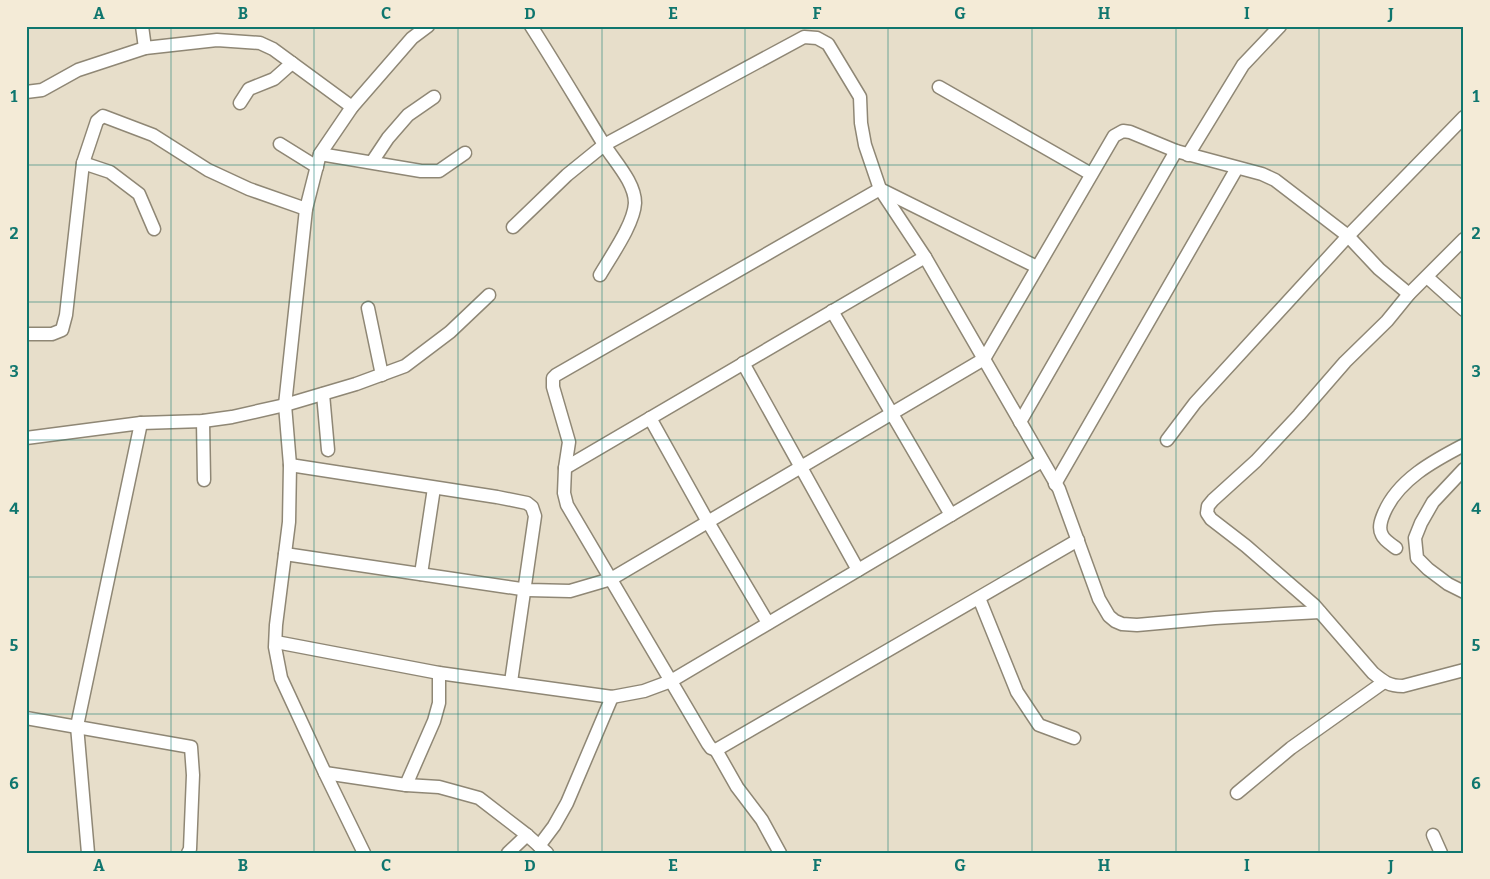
<svg xmlns="http://www.w3.org/2000/svg" width="1490" height="879" viewBox="0 0 1490 879" font-family="Bitter,serif">
  <style>
    .lines { fill: none; stroke-linecap: round; stroke-linejoin: round }
    .minor-casing { stroke: #8f8775; stroke-width: 15 }
    .minor { stroke: #fff; stroke-width: 12 }
    .grid { fill: none; stroke: #0f766e; stroke-width: 1; stroke-opacity: 0.55 }
    .neatline { fill: none; stroke: #0f766e; stroke-width: 2 }
    .grid-label { font-size: 16px; text-anchor: middle; font-weight: bold; fill: #0f766e }
  </style>
  <rect width="100%" height="100%" fill="#e7deca"/>
  <g class="lines">
    <g class="minor-casing">
      <g id="minor">
        <path d="M142,26L145,48"/>
        <path d="M531,26C556,65 579,104 603,143C614,161 635,182 635,203C634,224 611,256 600,275"/>
        <path d="M939,87L1091,174"/>
        <path d="M26,92L42,90L78,70L145,48L217,40L260,43L273,49L352,107"/>
        <path d="M240,103L249,89L274,79L292,63"/>
        <path d="M280,144L317,167"/>
        <path d="M320,154L421,171H439L465,153"/>
        <path d="M1188,155L1243,65L1280,26"/>
        <path d="M372,162L388,138L408,115L434,97"/>
        <path d="M83,163L110,172L139,194L154,229"/>
        <path d="M513,227L567,175L604,145L804,37L817,38L828,44L860,97L861,123L865,145L880,189L925,257L1059,489L1099,599L1109,616L1115,621L1122,624L1137,625L1215,618L1320,612"/>
        <path d="M1464,239L1409,294L1387,321L1345,362L1299,415L1256,461L1213,500L1208,506L1207,513L1211,519L1246,546L1314,605L1373,673C1384,682 1389,686 1403,686L1464,670"/>
        <path d="M1037,267L880,189L556,375L553,378V387L569,442L565,468L564,493L567,505L708,744L711,748L716,750L1078,540"/>
        <path d="M1427,277L1464,310"/>
        <path d="M368,308L382,375"/>
        <path d="M832,311L951,515"/>
        <path d="M26,334H52L62,330L66,315L83,163L97,121L103,116L153,135L208,170L249,189L306,209"/>
        <path d="M743,363L858,570"/>
        <path d="M323,394L328,450"/>
        <path d="M650,418L708,522L768,623"/>
        <path d="M203,421L204,480"/>
        <path d="M1020,422L1176,151"/>
        <path d="M26,438L141,423L203,421L232,417L285,405L356,384L405,366L450,332L489,295"/>
        <path d="M1167,440L1195,403L1348,236L1464,117"/>
        <path d="M290,465L497,497L527,503L532,507L535,516L511,682"/>
        <path d="M565,468L925,257"/>
        <path d="M1464,469L1433,502L1421,523L1415,538L1417,558L1428,569L1448,584L1464,592"/>
        <path d="M1055,484L1237,168"/>
        <path d="M1396,548C1392,545 1384,540 1382,535C1378,528 1381,520 1384,513C1398,480 1433,461 1464,445"/>
        <path d="M285,554L528,590L570,591L611,579L984,359L1114,136L1123,131L1130,132L1176,151L1262,174L1275,180L1348,236L1379,269L1409,294"/>
        <path d="M421,574L434,488"/>
        <path d="M979,598L1017,692L1039,725L1074,738"/>
        <path d="M276,642L439,673L612,697L644,691L671,681L1042,461"/>
        <path d="M26,718L191,747L193,775L190,849L188,853"/>
        <path d="M716,750L737,787L762,820L780,853"/>
        <path d="M325,773L406,785L439,787L479,798L527,835L547,853"/>
        <path d="M406,785L434,721L439,703V673"/>
        <path d="M1237,793L1291,748L1384,682"/>
        <path d="M1433,835L1441,853"/>
        <path d="M539,846L554,826L567,803L612,697"/>
        <path d="M88,853L77,726L141,423"/>
        <path d="M364,853L325,773L281,678L275,647L276,625L289,522L290,465L285,405L306,209L320,154L352,107L412,38L428,26"/>
        <path d="M508,853L527,835"/>
      </g>
    </g>
    <use href="#minor" class="minor"/>
  </g>
  <path class="grid" d="M171,26V853M314,26V853M458,26V853M602,26V853M745,26V853M888,26V853M1032,26V853M1176,26V853M1319,26V853M26,165H1464M26,302H1464M26,440H1464M26,577H1464M26,714H1464"/>
  <rect width="1490" height="879" fill="none" stroke="#f4ebd7" stroke-width="55"/>
  <rect x="28" y="28" width="1434" height="824" class="neatline"/>
  <g class="grid-label">
    <text x="99" y="19">A</text>
    <text x="243" y="19">B</text>
    <text x="386" y="19">C</text>
    <text x="530" y="19">D</text>
    <text x="673" y="19">E</text>
    <text x="817" y="19">F</text>
    <text x="960" y="19">G</text>
    <text x="1104" y="19">H</text>
    <text x="1247" y="19">I</text>
    <text x="1391" y="19">J</text>
    <text x="14" y="102">1</text>
    <text x="1476" y="102">1</text>
    <text x="14" y="239">2</text>
    <text x="1476" y="239">2</text>
    <text x="14" y="377">3</text>
    <text x="1476" y="377">3</text>
    <text x="14" y="514">4</text>
    <text x="1476" y="514">4</text>
    <text x="14" y="651">5</text>
    <text x="1476" y="651">5</text>
    <text x="14" y="789">6</text>
    <text x="1476" y="789">6</text>
    <text x="99" y="871">A</text>
    <text x="243" y="871">B</text>
    <text x="386" y="871">C</text>
    <text x="530" y="871">D</text>
    <text x="673" y="871">E</text>
    <text x="817" y="871">F</text>
    <text x="960" y="871">G</text>
    <text x="1104" y="871">H</text>
    <text x="1247" y="871">I</text>
    <text x="1391" y="871">J</text>
  </g>
</svg>
